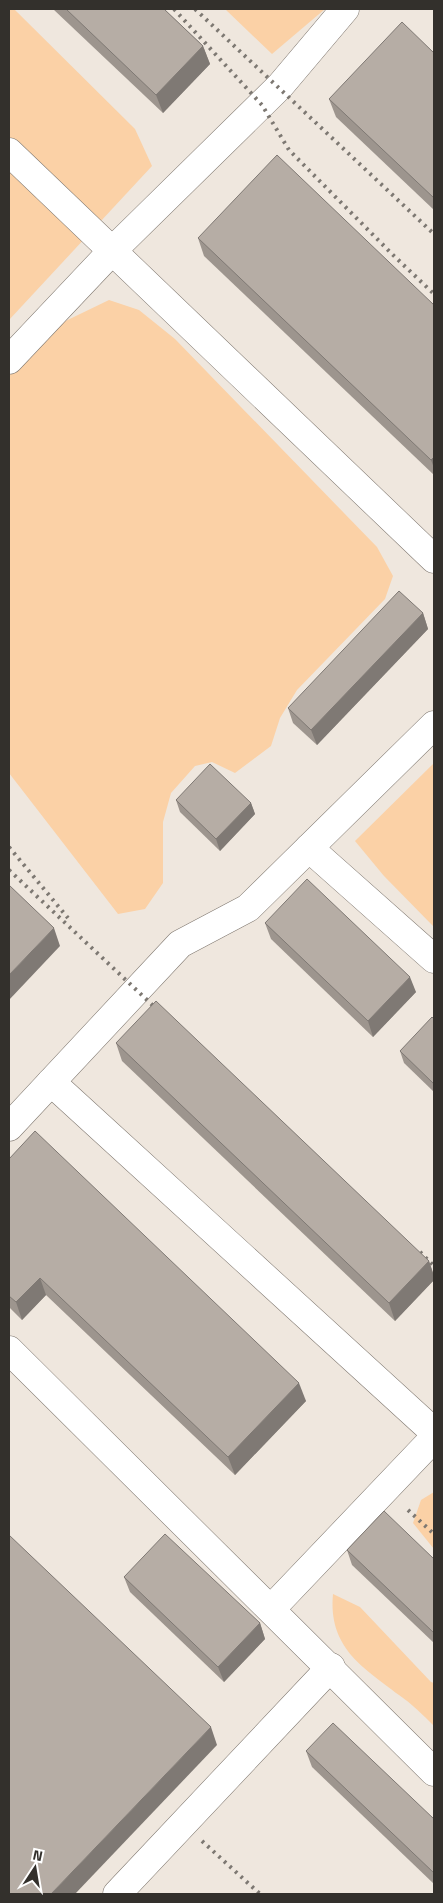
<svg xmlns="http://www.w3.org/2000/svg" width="443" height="1903" viewBox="0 0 443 1903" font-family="'Titillium Web',sans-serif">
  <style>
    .green { fill: #fbd1a6 }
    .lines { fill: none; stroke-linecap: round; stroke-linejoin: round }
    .minor-casing { stroke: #7f776f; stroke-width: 29 }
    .minor { stroke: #fff; stroke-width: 28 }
    .rail { stroke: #7d7872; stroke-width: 4; stroke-dasharray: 2.5 5; stroke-linecap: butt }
    .wall { fill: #9d958e }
    .shaded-wall { fill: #7f7974 }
    .building { fill: #b6ada5; stroke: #7f7974 }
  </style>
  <rect width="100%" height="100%" fill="#efe7de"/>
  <g class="green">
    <path d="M9,9H14L135,129L152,166L9,320Z"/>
    <path d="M225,9H325L272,54Z"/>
    <path d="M109,300L139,310L175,339L377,547L393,576L385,599L297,690L280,718L271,746L235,773L212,762L195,766L171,793L163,822V883L145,909L118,914L9,773V376L51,328Z"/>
    <path d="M434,763V927L384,876L355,841Z"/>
    <path d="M434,1492V1549L413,1523L421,1500Z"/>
    <path d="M333,1594L360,1607L431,1682L434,1683V1726C423,1715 412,1704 399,1695C362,1667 328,1647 333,1594Z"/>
  </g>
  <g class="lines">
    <g class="minor-casing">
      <g id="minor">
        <path d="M9,152L434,559"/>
        <path d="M9,360L113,250L280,86L345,9"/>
        <path d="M309,848L434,959"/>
        <path d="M51,1082L434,1432"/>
        <path d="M9,1127L180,944L248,908L434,725"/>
        <path d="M9,1350L434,1772"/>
        <path d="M272,1608L434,1438"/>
        <path d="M117,1894L331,1667"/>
      </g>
    </g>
    <use href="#minor" class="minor"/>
    <g class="rail">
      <path d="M174,9L262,105L289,150L392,254L434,294"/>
      <path d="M195,9L434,234"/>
      <path d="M9,847L68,918"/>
      <path d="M9,870L163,1015"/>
      <path d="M420,1252L434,1266"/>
      <path d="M408,1510L434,1534"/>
      <path d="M202,1841L260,1894"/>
    </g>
  </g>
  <g class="wall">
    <path d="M53,9H164L203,46L210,64L163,113Z"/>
    <path d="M434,53V210L336,117L329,99Z"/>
    <path d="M198,238L434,305V475L204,256Z"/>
    <path d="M423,613L428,629L317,745L293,723L288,708Z"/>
    <path d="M176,800L251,803L255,814L220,851L180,812Z"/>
    <path d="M265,923L416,992L373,1037L271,939Z"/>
    <path d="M434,1019V1092L404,1063L400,1051Z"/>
    <path d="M116,1043L429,1261L434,1276V1280L395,1321L122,1061Z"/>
    <path d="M9,1159L306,1401L235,1475L46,1295L22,1320L9,1307Z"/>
    <path d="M347,1550L434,1559V1643L352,1565Z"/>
    <path d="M124,1577L260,1623L265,1639L224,1682L130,1592Z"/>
    <path d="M306,1751L434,1819V1884L312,1767Z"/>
  </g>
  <g class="shaded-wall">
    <path d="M203,46L210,64L163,113L156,95Z"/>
    <path d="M434,457V468L431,460Z"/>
    <path d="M423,613L428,629L317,745L311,730Z"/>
    <path d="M251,803L255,814L220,851L216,839Z"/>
    <path d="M54,928L60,946L9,1000V975Z"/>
    <path d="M410,977L416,992L373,1037L368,1021Z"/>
    <path d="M429,1261L434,1276V1280L395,1321L389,1303Z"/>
    <path d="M40,1278L46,1295L22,1320L16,1302Z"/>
    <path d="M299,1383L306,1401L235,1475L228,1457Z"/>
    <path d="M260,1623L265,1639L224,1682L218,1667Z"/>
    <path d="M211,1727L217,1745L75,1894H51Z"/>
  </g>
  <g class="building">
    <path d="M66,9H164L203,46L156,95Z"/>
    <path d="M402,22L434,53V198L329,99Z"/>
    <path d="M277,155L434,305V457L431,460L198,238Z"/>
    <path d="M399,591L423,613L311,730L288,708Z"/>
    <path d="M210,764L251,803L216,839L176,800Z"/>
    <path d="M307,879L410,977L368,1021L265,923Z"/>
    <path d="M9,885L54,928L9,975Z"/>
    <path d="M156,1001L429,1261L389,1303L116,1043Z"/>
    <path d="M432,1017L434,1019V1084L400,1051Z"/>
    <path d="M35,1131L299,1383L228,1457L40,1278L16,1302L9,1296V1159Z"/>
    <path d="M384,1511L434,1559V1633L347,1550Z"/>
    <path d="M165,1534L260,1623L218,1667L124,1577Z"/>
    <path d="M9,1535L211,1727L51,1894H9Z"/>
    <path d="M333,1723L434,1819V1873L306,1751Z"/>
  </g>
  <rect width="443" height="1903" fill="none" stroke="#33302c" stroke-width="20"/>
  <g transform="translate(35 1868) rotate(12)" stroke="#ffffff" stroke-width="4" paint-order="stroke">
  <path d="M0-4L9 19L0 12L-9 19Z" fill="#33302c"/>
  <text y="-8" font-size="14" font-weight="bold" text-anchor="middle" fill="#33302c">N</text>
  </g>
</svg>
